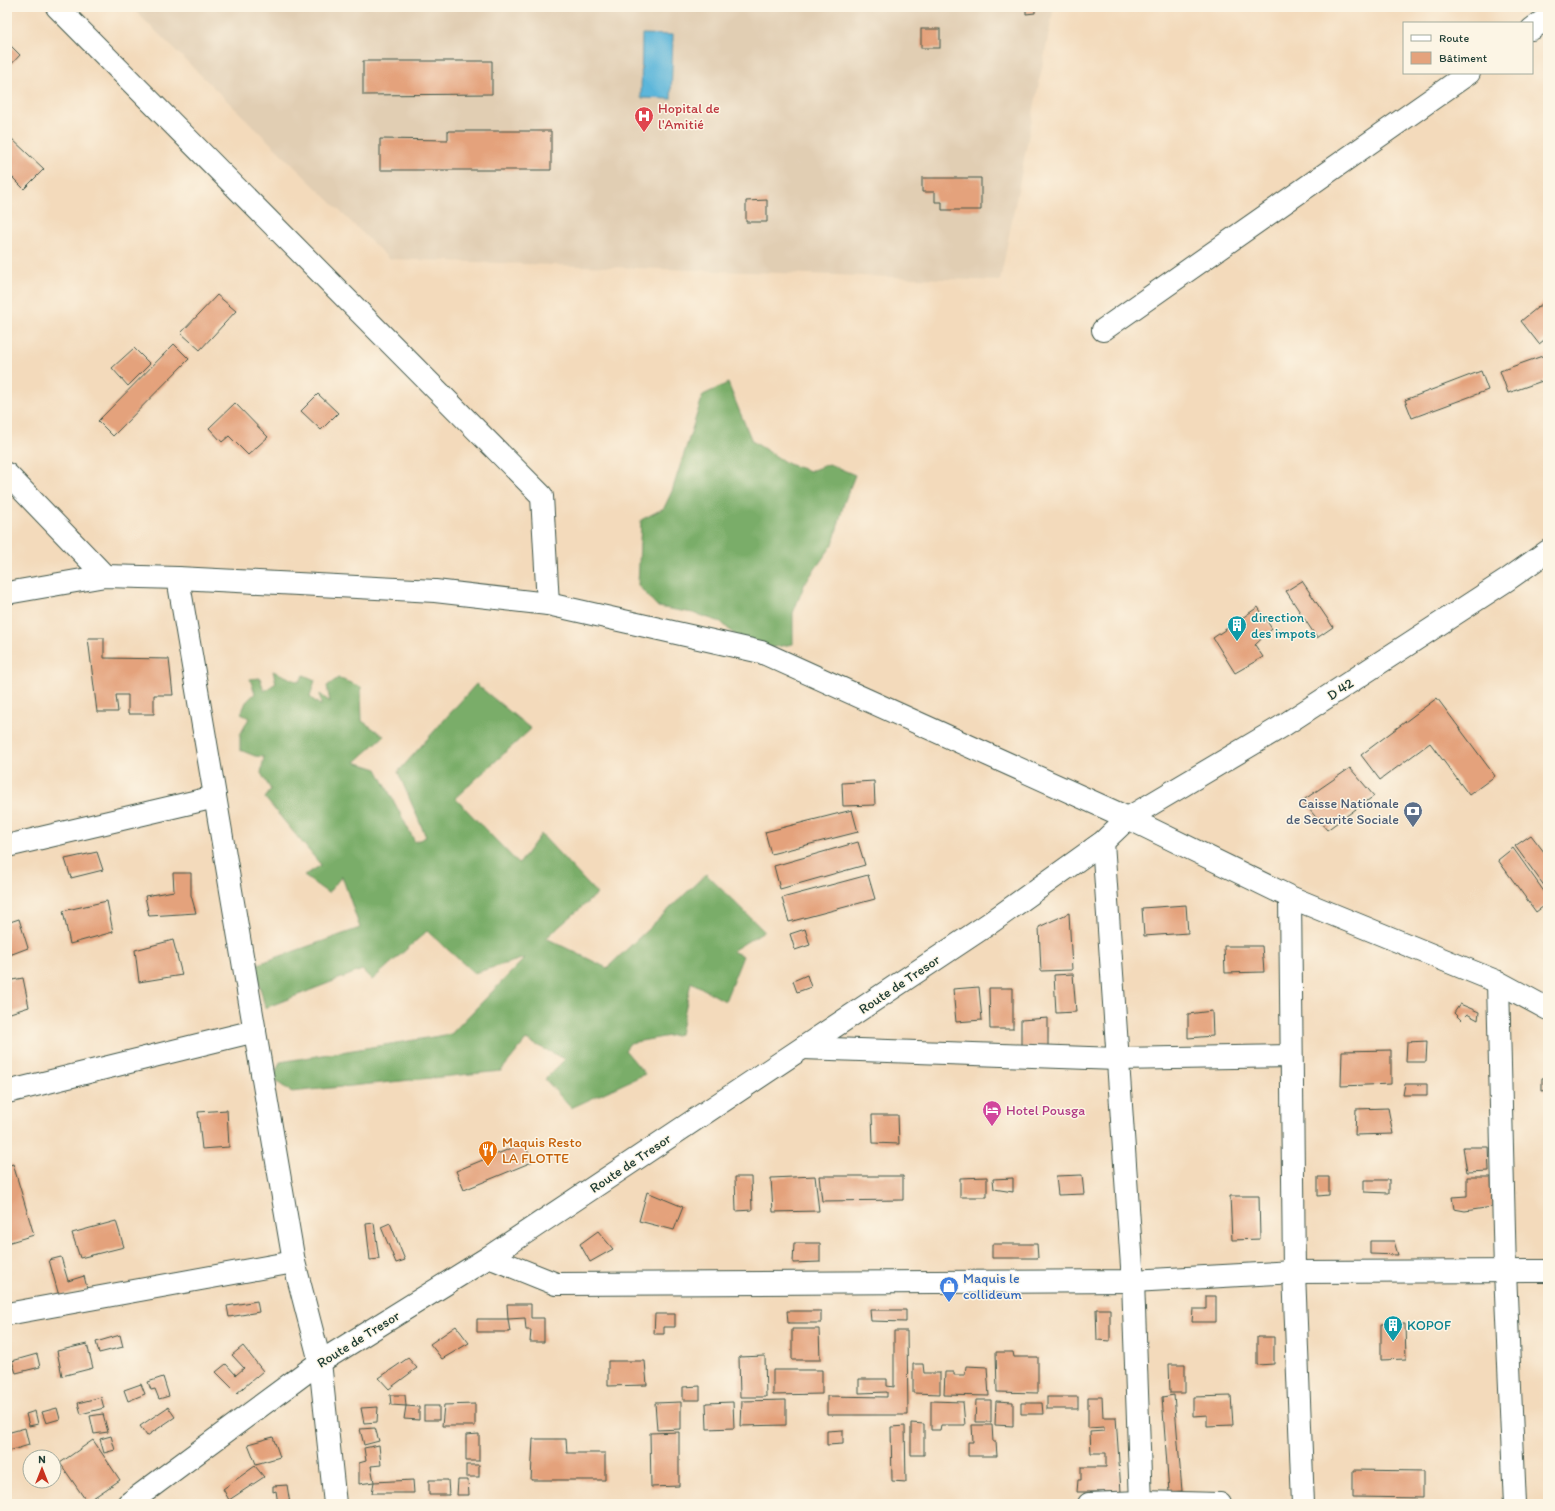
<svg xmlns="http://www.w3.org/2000/svg" width="1555" height="1511" viewBox="0 0 1555 1511" font-family="Itim,sans-serif">
  <style>
    .built { fill: #e1ceb3 }
    .forest { fill: #7aad69; stroke: #4c754e }
    .water { fill: #5cb6da; stroke: #3e7a87 }
    .building { fill: #e4a27c }
    .lines { fill: none; stroke-linecap: round; stroke-linejoin: round }
    .minor-casing { stroke: #3f5548; stroke-width: 24 }
    .minor { stroke: #fff; stroke-width: 22 }
    .labels { text-anchor: middle; stroke-width: 3; stroke-linejoin: round; paint-order: stroke }
    .health-label { font-size: 14px; fill: #be3a42; stroke: #fcf5e5; text-anchor: start }
    .culture-label { font-size: 14px; fill: #0d838f; stroke: #fcf5e5; text-anchor: start }
    .street-label { font-size: 14px; fill: #1f3d34; stroke: #fcf5e5 }
    .service-label { font-size: 14px; fill: #4e5e75; stroke: #fcf5e5; text-anchor: end }
    .hotel-label { font-size: 14px; fill: #b23c85; stroke: #fcf5e5; text-anchor: start }
    .food-label { font-size: 14px; fill: #c56008; stroke: #fcf5e5; text-anchor: start }
    .shop-label { font-size: 14px; fill: #366cbe; stroke: #fcf5e5; text-anchor: start }
  </style>
  <rect width="100%" height="100%" fill="#fcf5e5"/>
  <filter id="ink" filterUnits="userSpaceOnUse"><feTurbulence type="fractalNoise" baseFrequency=".025" numOctaves="2"/><feDisplacementMap in="SourceGraphic" scale="8" xChannelSelector="R" yChannelSelector="G"/><feConvolveMatrix kernelMatrix="1 2 1 2 8 2 1 2 1" color-interpolation-filters="sRGB"/></filter>
  <filter id="wash" filterUnits="userSpaceOnUse"><feTurbulence type="fractalNoise" baseFrequency=".012" numOctaves="4" result="noise"/><feDisplacementMap in="SourceGraphic" scale="16" xChannelSelector="R" yChannelSelector="G"/><feGaussianBlur stdDeviation="0.9" result="paint"/><feColorMatrix in="noise" values="0 0 0 0 0 0 0 0 0 0 0 0 0 0 0 0 0 1.4 0 .05"/><feComposite in="paint" operator="in"/></filter>
  <g filter="url(#wash)">
    <rect width="100%" height="100%" fill="#f3dabb"/>
    <path class="built" d="M131,7H1054L1000,281L389,259Z"/>
    <g class="forest">
      <path d="M728,383L739,410L752,441L788,464L810,471L829,464L855,475L844,503L833,544L805,583L793,613V644L752,651L721,622L693,613L658,607L638,585L641,520L664,508L672,491L703,395Z"/>
      <path d="M273,671L299,682L304,675L315,680L310,697L321,706L320,694L330,702L327,686L338,678L361,687L362,721L384,736L355,762L377,769L415,842L426,837L398,772L476,684L531,729L455,798L519,864L541,834L597,894L546,938L607,968L706,874L764,931L732,951L743,956L725,1001L691,982L680,1034L630,1043L625,1050L645,1074L571,1108L545,1079L565,1059L526,1040L501,1071L291,1092L273,1079L280,1062L451,1034L525,958L474,973L427,931L372,980L362,970L265,1008L255,965L360,928L342,876L328,893L304,876L321,865L265,798L271,790L261,773L264,757L255,756L240,750V735L249,718L241,714L246,702L255,693L250,679L260,678L264,691L276,683Z"/>
    </g>
    <path class="water" d="M642,34L673,35L671,99L641,98Z"/>
    <g id="blocks">
      <g class="building">
        <path d="M1026,7H1035V13L1026,14Z"/>
        <rect x="921" y="29" width="19" height="19"/>
        <path d="M7,42L20,55L7,69Z"/>
        <path d="M363,61H492V94L363,95Z"/>
        <path d="M448,131H551V170H380V139L448,140Z"/>
        <path d="M11,138L44,169L24,189L7,172V143Z"/>
        <path d="M922,178H981V210H942V202H935V192H922Z"/>
        <path d="M767,200V222H746V201Z"/>
        <path d="M217,295L236,311L200,350L181,333Z"/>
        <path d="M1548,299V337L1539,344L1521,321Z"/>
        <path d="M174,344L189,359L113,436L98,421Z"/>
        <path d="M134,348L150,364L128,386L112,368Z"/>
        <path d="M1548,354V379L1508,393L1500,371Z"/>
        <path d="M1481,371L1488,390L1412,418L1405,400Z"/>
        <path d="M318,394L338,413L321,430L301,411Z"/>
        <path d="M235,403L268,437L248,455L229,436L222,442L209,428Z"/>
        <path d="M1302,581L1333,627L1317,638L1286,591Z"/>
        <path d="M1258,607L1272,629L1255,645L1263,657L1235,673L1213,638Z"/>
        <path d="M88,638H104V658L169,659L173,695H154V714H128V695H116L118,712H97Z"/>
        <path d="M1437,698L1495,776L1469,795L1430,743L1380,780L1361,755Z"/>
        <path d="M1350,768L1374,796L1327,830L1302,801Z"/>
        <path d="M874,781L875,805L843,806L842,783Z"/>
        <path d="M852,810L858,832L771,854L765,832Z"/>
        <path d="M1531,835L1548,857V891L1515,846Z"/>
        <path d="M858,842L865,865L780,889L774,866Z"/>
        <path d="M1513,848L1548,897V903L1536,912L1498,860Z"/>
        <path d="M97,852L103,870L71,878L65,859Z"/>
        <path d="M173,873H191V895L196,913L149,916L145,896L174,891Z"/>
        <path d="M868,875L875,899L789,922L782,898Z"/>
        <path d="M107,901L113,932L70,944L63,911Z"/>
        <path d="M1186,905L1188,933L1144,936L1142,908Z"/>
        <path d="M1069,913L1072,970L1041,971L1039,927Z"/>
        <path d="M19,919L28,948L7,956V923Z"/>
        <path d="M805,929L810,945L795,950L790,934Z"/>
        <path d="M173,940L182,975L139,982L135,950Z"/>
        <path d="M1224,946H1262L1264,972L1225,973Z"/>
        <path d="M1073,974L1076,1012L1056,1013L1054,975Z"/>
        <path d="M807,975L811,987L797,992L793,981Z"/>
        <path d="M23,978L29,1007L7,1014V981Z"/>
        <path d="M979,987L982,1020L956,1022L953,989Z"/>
        <path d="M989,988H1013V1029H990Z"/>
        <path d="M1460,1004L1479,1012L1478,1020L1467,1014L1461,1020L1454,1013Z"/>
        <path d="M1212,1011L1213,1036L1188,1038V1014Z"/>
        <path d="M1048,1018V1046L1021,1047V1020Z"/>
        <path d="M1427,1041L1426,1062H1406L1407,1042Z"/>
        <path d="M1391,1050V1084L1341,1086L1342,1051Z"/>
        <path d="M1548,1077V1090L1542,1091V1078Z"/>
        <path d="M1405,1084H1427V1095H1403Z"/>
        <path d="M1388,1108L1393,1134L1355,1135L1356,1109Z"/>
        <path d="M227,1110L229,1147L202,1149L198,1112Z"/>
        <path d="M872,1115H898L899,1144L873,1143Z"/>
        <path d="M524,1143L532,1162L464,1190L456,1171Z"/>
        <path d="M1463,1147H1488L1489,1171L1467,1172Z"/>
        <path d="M13,1164L34,1235L7,1243V1166Z"/>
        <path d="M1082,1175L1084,1194L1058,1195L1056,1176Z"/>
        <path d="M815,1176L819,1211L773,1212L771,1178Z"/>
        <path d="M819,1176H903V1200L822,1201Z"/>
        <path d="M735,1177H751L752,1210L736,1211Z"/>
        <path d="M987,1177V1197H960V1178Z"/>
        <path d="M1318,1177H1329V1195L1318,1196Z"/>
        <path d="M1467,1177H1491L1492,1207L1465,1211L1454,1209L1452,1197L1467,1196Z"/>
        <path d="M1013,1178V1192L994,1189L993,1179Z"/>
        <path d="M1364,1180H1389V1193L1364,1192Z"/>
        <path d="M647,1192L683,1207L674,1230L639,1221Z"/>
        <path d="M1230,1196H1259L1260,1239L1232,1240Z"/>
        <path d="M116,1221L124,1247L80,1258L72,1233Z"/>
        <path d="M374,1223L379,1259L370,1260L366,1224Z"/>
        <path d="M390,1223L405,1260L396,1263L381,1227Z"/>
        <path d="M598,1231L613,1249L590,1262L580,1244Z"/>
        <path d="M1370,1241H1394L1398,1255L1370,1254Z"/>
        <path d="M794,1243H820V1262L793,1263Z"/>
        <path d="M992,1244H1037L1038,1258H992Z"/>
        <path d="M61,1257L68,1281L84,1276L87,1288L59,1296L49,1260Z"/>
        <path d="M1206,1296H1216V1322H1192L1193,1309H1206Z"/>
        <path d="M257,1301L259,1312L229,1317L227,1306Z"/>
        <path d="M507,1304H531V1318H544V1342H530L531,1330H526L525,1318L508,1319Z"/>
        <path d="M1096,1309H1110V1341L1097,1340Z"/>
        <path d="M870,1310H906V1322L871,1321Z"/>
        <path d="M787,1311H821V1323H788Z"/>
        <path d="M655,1314H675V1327H664V1334H654Z"/>
        <path d="M477,1319H508L510,1332H477Z"/>
        <path d="M1381,1324H1405L1406,1359L1381,1360Z"/>
        <path d="M456,1326L469,1343L442,1359L430,1344Z"/>
        <path d="M792,1329H819L820,1360H792Z"/>
        <path d="M894,1331H907L908,1415H827V1396L887,1397V1392L859,1393V1379H887V1386L894,1387Z"/>
        <path d="M120,1335L123,1347L99,1353L96,1342Z"/>
        <path d="M1257,1337H1274V1364L1257,1365Z"/>
        <path d="M87,1344L93,1368L62,1376L57,1351Z"/>
        <path d="M243,1346L263,1371L237,1393L216,1372L226,1364L236,1375L244,1368L232,1355Z"/>
        <path d="M996,1352H1013L1014,1357H1038V1393L997,1392Z"/>
        <path d="M37,1354L40,1367L16,1373L12,1361Z"/>
        <path d="M765,1356L766,1397H740L739,1357Z"/>
        <path d="M408,1358L417,1368L389,1389L379,1378Z"/>
        <path d="M608,1361H645L647,1385L608,1386Z"/>
        <path d="M913,1364H923L924,1373H940V1394L913,1393Z"/>
        <path d="M1169,1364H1185V1393H1170Z"/>
        <path d="M966,1366L987,1367L989,1396L944,1395L945,1372H954V1375H965Z"/>
        <path d="M773,1370H822V1394L773,1395Z"/>
        <path d="M163,1377L169,1396L159,1399L155,1389L151,1390L148,1382Z"/>
        <path d="M141,1384L145,1394L128,1401L124,1390Z"/>
        <path d="M700,1386V1400H683V1387Z"/>
        <path d="M390,1395H405L406,1406L391,1405Z"/>
        <path d="M1174,1395L1182,1491L1169,1492L1162,1397Z"/>
        <path d="M1231,1396L1233,1425L1207,1426V1415L1193,1416V1397Z"/>
        <path d="M101,1397L104,1408L81,1414L78,1403Z"/>
        <rect x="1047" y="1397" width="31" height="12"/>
        <path d="M1088,1397H1102L1103,1417H1116L1121,1492H1077L1078,1480H1081V1467H1106V1453H1091L1090,1432L1104,1431V1427L1088,1428Z"/>
        <path d="M786,1400V1425L741,1426L742,1401Z"/>
        <path d="M976,1400H991V1422H975Z"/>
        <path d="M931,1401L963,1402L965,1425H941L940,1430H931Z"/>
        <path d="M996,1401L1013,1402V1426L995,1425Z"/>
        <path d="M681,1402V1429L657,1430L655,1403Z"/>
        <path d="M733,1402L734,1428L707,1429L706,1403Z"/>
        <path d="M1021,1403H1042L1043,1414H1021Z"/>
        <path d="M475,1404V1426H442L444,1405Z"/>
        <path d="M406,1406L419,1407V1420L404,1419Z"/>
        <rect x="424" y="1406" width="15" height="14"/>
        <path d="M168,1407L175,1417L147,1436L140,1426Z"/>
        <path d="M378,1407L377,1422L364,1423L361,1408Z"/>
        <path d="M57,1408L60,1419L46,1423L42,1412Z"/>
        <path d="M35,1411L38,1424L29,1426L26,1414Z"/>
        <path d="M103,1414L108,1432L94,1434L90,1416Z"/>
        <path d="M911,1423L924,1424V1455H911Z"/>
        <path d="M972,1425H992L993,1442H996L997,1456H968V1442H973Z"/>
        <path d="M905,1426L906,1482L892,1481L891,1427Z"/>
        <path d="M25,1428L29,1445L9,1451L7,1443V1433Z"/>
        <path d="M375,1428L379,1441L364,1445L360,1429Z"/>
        <path d="M843,1430V1444L827,1445V1431Z"/>
        <path d="M679,1432V1486L651,1487L650,1433Z"/>
        <path d="M479,1434V1461H466V1435Z"/>
        <path d="M111,1436L115,1450L104,1453L100,1439Z"/>
        <path d="M273,1437L280,1457L256,1464L248,1444Z"/>
        <path d="M533,1439H566L567,1453H605V1480H531Z"/>
        <path d="M93,1440L120,1480L87,1502L60,1463Z"/>
        <path d="M379,1445L381,1465L371,1466L374,1482L359,1484V1463L366,1461L364,1448Z"/>
        <rect x="466" y="1465" width="13" height="12"/>
        <path d="M255,1466L264,1477L229,1500L223,1489Z"/>
        <path d="M1353,1470L1423,1471V1498L1353,1497Z"/>
        <path d="M413,1480L414,1493H372L374,1482Z"/>
        <path d="M429,1480H448L449,1495H429Z"/>
        <path d="M458,1480H468L469,1495H457Z"/>
        <path d="M287,1485L290,1504H278L276,1491L273,1492V1486Z"/>
      </g>
    </g>
  </g>
  <g filter="url(#ink)">
    <use href="#blocks" fill-opacity="0" stroke="#3f5548" stroke-width="1"/>
    <g class="lines">
      <g class="minor-casing">
        <g id="minor">
          <path d="M57,7L542,496L548,604"/>
          <path d="M1532,29L1548,17"/>
          <path d="M1103,330L1469,73"/>
          <path d="M7,474L105,576"/>
          <path d="M178,578L294,1262L320,1362L335,1504"/>
          <path d="M7,593L105,576L178,578L435,591L548,604L761,652L1128,818L1290,897L1498,982L1548,1009"/>
          <path d="M7,846L215,797"/>
          <path d="M1093,849L1103,842L1133,1281L1141,1504"/>
          <path d="M1290,897L1294,1272L1303,1504"/>
          <path d="M1498,982L1505,1272L1515,1504"/>
          <path d="M803,1048L1117,1059L1291,1056"/>
          <path d="M7,1092L255,1031"/>
          <path d="M489,1257L556,1284L1133,1281L1294,1272L1548,1271"/>
          <path d="M7,1314L294,1262"/>
          <path d="M128,1504L320,1362L489,1257L990,923L1103,842L1128,818L1281,727L1507,580L1548,551"/>
          <path d="M1089,1504L1141,1502L1220,1504"/>
        </g>
      </g>
      <use href="#minor" class="minor"/>
    </g>
  </g>
  <defs>
    <g id="hospital-pin" transform="scale(1)"><path d="M0 17L-7.5 6A9.5 9.5 0 1 1 7.5 6Z" fill="#e0444e" stroke="#fcf5e5"/><path d="M-5-5h3v3.5h4V-5h3V5h-3V1.5h-4V5h-3Z" fill="#fff"/></g>
    <g id="building-pin" transform="scale(1)"><path d="M0 17L-7.5 6A9.5 9.5 0 1 1 7.5 6Z" fill="#0f9aa8" stroke="#fcf5e5"/><path d="M-4-6H4V6H1V3H-1V6H-4ZM-2.5-4.3h1.7v1.8h-1.7ZM.8-4.3h1.7v1.8H.8ZM-2.5-1h1.7V.8h-1.7ZM.8-1h1.7V.8H.8Z" fill="#fff"/></g>
    <g id="bank-pin" transform="scale(1)"><path d="M0 17L-7.5 6A9.5 9.5 0 1 1 7.5 6Z" fill="#5c6f8a" stroke="#fcf5e5"/><path d="M-6-4H6V4H-6ZM0-2.3a2.3 2.3 0 1 0 0 4.6a2.3 2.3 0 1 0 0-4.6Z" fill="#fff"/></g>
    <g id="hotel-pin" transform="scale(1)"><path d="M0 17L-7.5 6A9.5 9.5 0 1 1 7.5 6Z" fill="#d1479c" stroke="#fcf5e5"/><path d="M-6-4.5h1.5V1H6V5H4.5V3h-9V5H-6ZM-4 0a1.8 1.8 0 1 1 3.6 0ZM.5 0V-2.5h3Q6-2.5 6 0Z" fill="#fff"/></g>
    <g id="restaurant-pin" transform="scale(1)"><path d="M0 17L-7.5 6A9.5 9.5 0 1 1 7.5 6Z" fill="#e8710a" stroke="#fcf5e5"/><path d="M-5-6h1v4h1v-4h1v4h1v-4h1v5L-1.5 .5V6h-2V.5L-5-1ZM5-6V6H3V1.5H1.5Q1.5-4 5-6Z" fill="#fff"/></g>
    <g id="shop-pin" transform="scale(1)"><path d="M0 17L-7.5 6A9.5 9.5 0 1 1 7.5 6Z" fill="#3f7fe0" stroke="#fcf5e5"/><path d="M-5-2.5h2.3a2.7 3.5 0 0 1 5.4 0H5L5.5 6h-11ZM-1.5-2.5h3a1.5 2.3 0 0 0-3 0Z" fill="#fff"/></g>
  </defs>
  <g fill-rule="evenodd">
    <use href="#hospital-pin" x="644" y="116"/>
    <use href="#building-pin" x="1237" y="625"/>
    <use href="#bank-pin" x="1413" y="811"/>
    <use href="#hotel-pin" x="992" y="1110"/>
    <use href="#restaurant-pin" x="488" y="1150"/>
    <use href="#shop-pin" x="949" y="1286"/>
    <use href="#building-pin" x="1393" y="1325"/>
  </g>
  <g class="labels">
    <g class="health-label">
      <text x="658" y="113">Hopital de<tspan x="658" dy="16">l'Amitié</tspan></text>
    </g>
    <g class="culture-label">
      <text x="1251" y="622">direction<tspan x="1251" dy="16">des impots</tspan></text>
      <text x="1407" y="1330">KOPOF</text>
    </g>
    <g class="street-label">
      <text transform="translate(1340 689) rotate(-33)" y="5">D 42</text>
      <text transform="translate(899 984) rotate(-34)" y="5">Route de Tresor</text>
      <text transform="translate(630 1163) rotate(-34)" y="5">Route de Tresor</text>
      <text transform="translate(358 1339) rotate(-32)" y="5">Route de Tresor</text>
    </g>
    <g class="service-label">
      <text x="1399" y="808">Caisse Nationale<tspan x="1399" dy="16">de Securite Sociale</tspan></text>
    </g>
    <g class="hotel-label">
      <text x="1006" y="1115">Hotel Pousga</text>
    </g>
    <g class="food-label">
      <text x="502" y="1147">Maquis Resto<tspan x="502" dy="16">LA FLOTTE</tspan></text>
    </g>
    <g class="shop-label">
      <text x="963" y="1283">Maquis le<tspan x="963" dy="16">collideum</tspan></text>
    </g>
  </g>
  <rect width="1555" height="1511" fill="none" stroke="#fcf5e5" stroke-width="24"/>
  <rect x="1403" y="22" width="130" height="52" fill="#fcf5e5" stroke="#a4ab9e"/>
  <rect x="1411" y="35" width="20" height="6" fill="#ffffff" stroke="#a4ab9e"/>
  <text x="1439" y="42" font-size="12" fill="#1f3d34">Route</text>
  <rect x="1411" y="52" width="20" height="12" fill="#e4a27c" stroke="#a4ab9e"/>
  <text x="1439" y="62" font-size="12" fill="#1f3d34">Bâtiment</text>
  <g transform="translate(42 1469)"><circle r="19" fill="#fcf5e5" stroke="#a4ab9e"/>
  <path d="M0-3L7 15L0 10L-7 15Z" fill="#c8321e"/>
  <text y="-6" font-size="11" font-weight="bold" text-anchor="middle" fill="#1f3d34">N</text>
  </g>
</svg>
